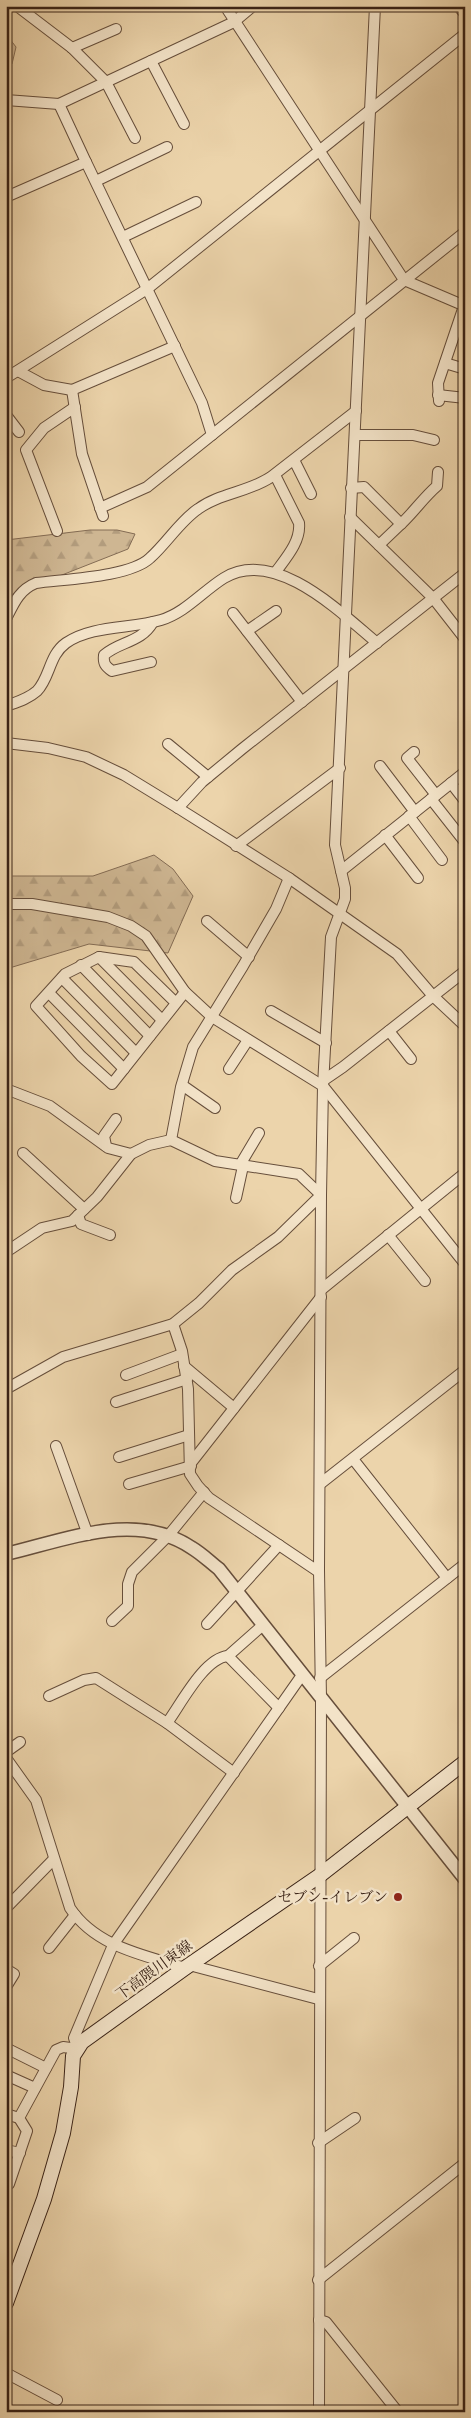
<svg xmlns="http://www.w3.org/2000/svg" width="471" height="2418" viewBox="0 0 471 2418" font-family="'Libre Caslon Text','Noto Serif JP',serif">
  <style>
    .forest { fill: url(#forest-firs); stroke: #846c54 }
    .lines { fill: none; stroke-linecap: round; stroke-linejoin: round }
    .minor-casing { stroke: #664e3b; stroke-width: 12 }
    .tertiary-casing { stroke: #664e3b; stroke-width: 15 }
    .secondary-casing { stroke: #392216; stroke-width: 16 }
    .minor { stroke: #f3e3c8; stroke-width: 10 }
    .tertiary { stroke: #f3e3c8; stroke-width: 12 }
    .secondary { stroke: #f3e3c8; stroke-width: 14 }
    .poi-dot { fill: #8f2418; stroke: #f3e3c8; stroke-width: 2 }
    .labels { text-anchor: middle; stroke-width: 5; stroke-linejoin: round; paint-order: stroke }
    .poi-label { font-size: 15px; fill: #392216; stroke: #f3e3c8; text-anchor: end }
    .street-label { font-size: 15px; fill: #392216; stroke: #f3e3c8 }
  </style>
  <defs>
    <pattern id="forest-firs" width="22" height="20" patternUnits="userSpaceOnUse" patternTransform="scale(1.25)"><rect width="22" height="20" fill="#ceb692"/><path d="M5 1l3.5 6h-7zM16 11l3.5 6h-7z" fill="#b29c7d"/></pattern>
  </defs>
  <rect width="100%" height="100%" fill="#ecd4ab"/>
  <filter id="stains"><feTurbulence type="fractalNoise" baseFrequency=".004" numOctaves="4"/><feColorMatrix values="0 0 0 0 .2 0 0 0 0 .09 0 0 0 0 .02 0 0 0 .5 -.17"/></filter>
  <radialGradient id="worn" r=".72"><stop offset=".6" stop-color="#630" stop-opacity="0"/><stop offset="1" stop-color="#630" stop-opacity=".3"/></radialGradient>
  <g class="forest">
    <path d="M6,34L16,47L12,64L6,67Z"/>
    <path d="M90,530H117L135,534L128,549L6,597V540Z"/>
    <path d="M154,855L173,869L193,896L168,953L89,944L6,969V876H93Z"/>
  </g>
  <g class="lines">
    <g class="minor-casing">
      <g id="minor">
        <path d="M17,6L72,48L106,82L135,138"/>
        <path d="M225,6L404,280L465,306"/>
        <path d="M458,6L465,14"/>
        <path d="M72,48L116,29"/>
        <path d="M151,61L184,124"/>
        <path d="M6,100L59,104"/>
        <path d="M86,162L202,403L212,435"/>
        <path d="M96,181L167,147"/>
        <path d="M6,197L86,162L59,104L234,22L253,6"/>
        <path d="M123,237L196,202"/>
        <path d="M445,363L465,369"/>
        <path d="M18,371L44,385L72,390"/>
        <path d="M6,378L147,289L465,34"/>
        <path d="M438,395L465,398"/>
        <path d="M439,401L438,383L464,306"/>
        <path d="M6,415L19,432"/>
        <path d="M355,435H413L434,440"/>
        <path d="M294,460L311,494"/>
        <path d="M275,475L299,523C301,542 285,559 275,573"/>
        <path d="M351,488L364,487L401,524L379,545"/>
        <path d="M100,508L147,487L465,232"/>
        <path d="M103,516L82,454L72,390L175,346"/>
        <path d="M350,517L433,598L465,639"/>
        <path d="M401,524C414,512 424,497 437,486L438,472"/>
        <path d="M57,531L26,450L44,428L75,407"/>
        <path d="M233,613L302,702"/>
        <path d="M6,619C14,603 19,590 36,583C65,579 130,577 150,558C167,543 180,521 198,509C220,493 249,492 271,477L356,411"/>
        <path d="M247,631L276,611"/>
        <path d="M151,662L112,671C105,666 103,663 104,655C120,641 141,643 153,622"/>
        <path d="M6,706C17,702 28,699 37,691C50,678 49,655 66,643C92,625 131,629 161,620C185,613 203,591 224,578C275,547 340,612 377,643"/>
        <path d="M6,743L48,748L86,757L124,775L178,808L289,878L397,954L433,996L465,1026"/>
        <path d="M168,744L208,777"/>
        <path d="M414,752L407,758L436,795"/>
        <path d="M380,766L415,812"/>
        <path d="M451,783L465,801"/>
        <path d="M431,799L464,841"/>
        <path d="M178,808L202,782L242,749L465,573"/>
        <path d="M409,816L442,860"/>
        <path d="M385,835L418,878"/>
        <path d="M236,846L340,768"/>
        <path d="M341,871L465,772"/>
        <path d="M6,904H32L108,917L131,926L146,936L185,992L212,1017L323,1086L465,1264"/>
        <path d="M207,921L249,957"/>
        <path d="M99,957L162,1020"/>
        <path d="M81,965L150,1036"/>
        <path d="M62,978L136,1053"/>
        <path d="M49,993L124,1069"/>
        <path d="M176,1003L134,962L99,957L65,974L36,1006L81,1056L112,1084L185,992"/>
        <path d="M271,1011L326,1043"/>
        <path d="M389,1031L411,1059"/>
        <path d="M229,1069L248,1040"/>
        <path d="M324,1080L343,1067L465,971"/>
        <path d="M182,1085L215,1108"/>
        <path d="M6,1089L50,1106L108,1148L131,1154"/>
        <path d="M171,1140L181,1087L193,1047L243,966L276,909L289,878"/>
        <path d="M106,1146L104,1136L116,1119"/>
        <path d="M23,1153L84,1209"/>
        <path d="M240,1165L259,1133"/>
        <path d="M236,1198L243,1166"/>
        <path d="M78,1215L81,1224L110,1235"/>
        <path d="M388,1235L425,1281"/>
        <path d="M6,1252L42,1228L72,1221L97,1197L131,1154L149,1145L171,1140L215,1161L299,1174L321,1195L278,1237L232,1270L199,1303L173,1324L63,1357L6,1389"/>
        <path d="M322,1289L465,1173"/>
        <path d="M173,1324L182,1351L188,1389L190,1474L198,1486L209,1498L319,1572"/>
        <path d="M184,1366L234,1408"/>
        <path d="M126,1375L182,1354"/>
        <path d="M116,1402L187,1379"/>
        <path d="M56,1446L88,1535"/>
        <path d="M119,1457L189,1435"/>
        <path d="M353,1459L447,1578"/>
        <path d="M191,1463L321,1297"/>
        <path d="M129,1484L191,1466"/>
        <path d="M320,1484L465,1370"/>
        <path d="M112,1621L128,1606V1584L132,1572L168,1536L204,1492"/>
        <path d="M207,1624L279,1545"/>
        <path d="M263,1625L228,1656L279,1708"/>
        <path d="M228,1656C204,1658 181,1704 167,1723L234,1773"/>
        <path d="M320,1678L465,1564"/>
        <path d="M49,1696L84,1680L96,1678L167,1723"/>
        <path d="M6,1752L20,1742"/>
        <path d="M6,1758L36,1800L70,1908C96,1947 144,1955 185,1968"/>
        <path d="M6,1908L54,1859"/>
        <path d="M49,1948L75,1915"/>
        <path d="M189,1965L318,1999"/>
        <path d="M319,1966L354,1938"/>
        <path d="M6,1969L14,1974L6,1987"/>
        <path d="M6,2048L46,2068"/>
        <path d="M6,2075L35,2088"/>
        <path d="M6,2114L19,2118"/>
        <path d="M318,2143L355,2118"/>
        <path d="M6,2150L20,2153"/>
        <path d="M6,2183L9,2184L27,2131L19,2118L56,2050L63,2047L78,2049L74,2038L113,1945L302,1675"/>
        <path d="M318,2280L465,2163"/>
        <path d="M319,2320L326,2322L398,2412"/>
        <path d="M6,2373L57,2400"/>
        <path d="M319,2412L321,1699L319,1570L321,1195L323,1086L331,937L345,899V888L335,845L375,6"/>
      </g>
    </g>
    <g class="tertiary-casing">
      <path id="tertiary" d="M6,1554C66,1540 136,1510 192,1548C202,1554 210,1562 219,1569L465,1879"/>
    </g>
    <g class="secondary-casing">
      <path id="secondary" d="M6,2303L44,2199L63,2133L71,2087L73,2056L82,2042L185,1968L319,1876L465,1762"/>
    </g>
    <use href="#minor" class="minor"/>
    <use href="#tertiary" class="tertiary"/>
    <use href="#secondary" class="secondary"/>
  </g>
  <circle class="poi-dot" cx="398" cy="1897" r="5"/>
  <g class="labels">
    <g class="poi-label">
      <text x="388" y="1902">セブン-イレブン</text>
    </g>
    <g class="street-label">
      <text transform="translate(154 1970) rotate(-36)" y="5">下高隈川東線</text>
    </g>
  </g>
  <rect width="471" height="2418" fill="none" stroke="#ecd4ab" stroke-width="25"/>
  <rect x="8" y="8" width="456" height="2403" fill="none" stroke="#392216" stroke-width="2.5"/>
  <rect x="12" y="12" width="446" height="2393" fill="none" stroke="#392216"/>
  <rect width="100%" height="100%" filter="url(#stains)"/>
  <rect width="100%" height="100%" fill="url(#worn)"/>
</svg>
